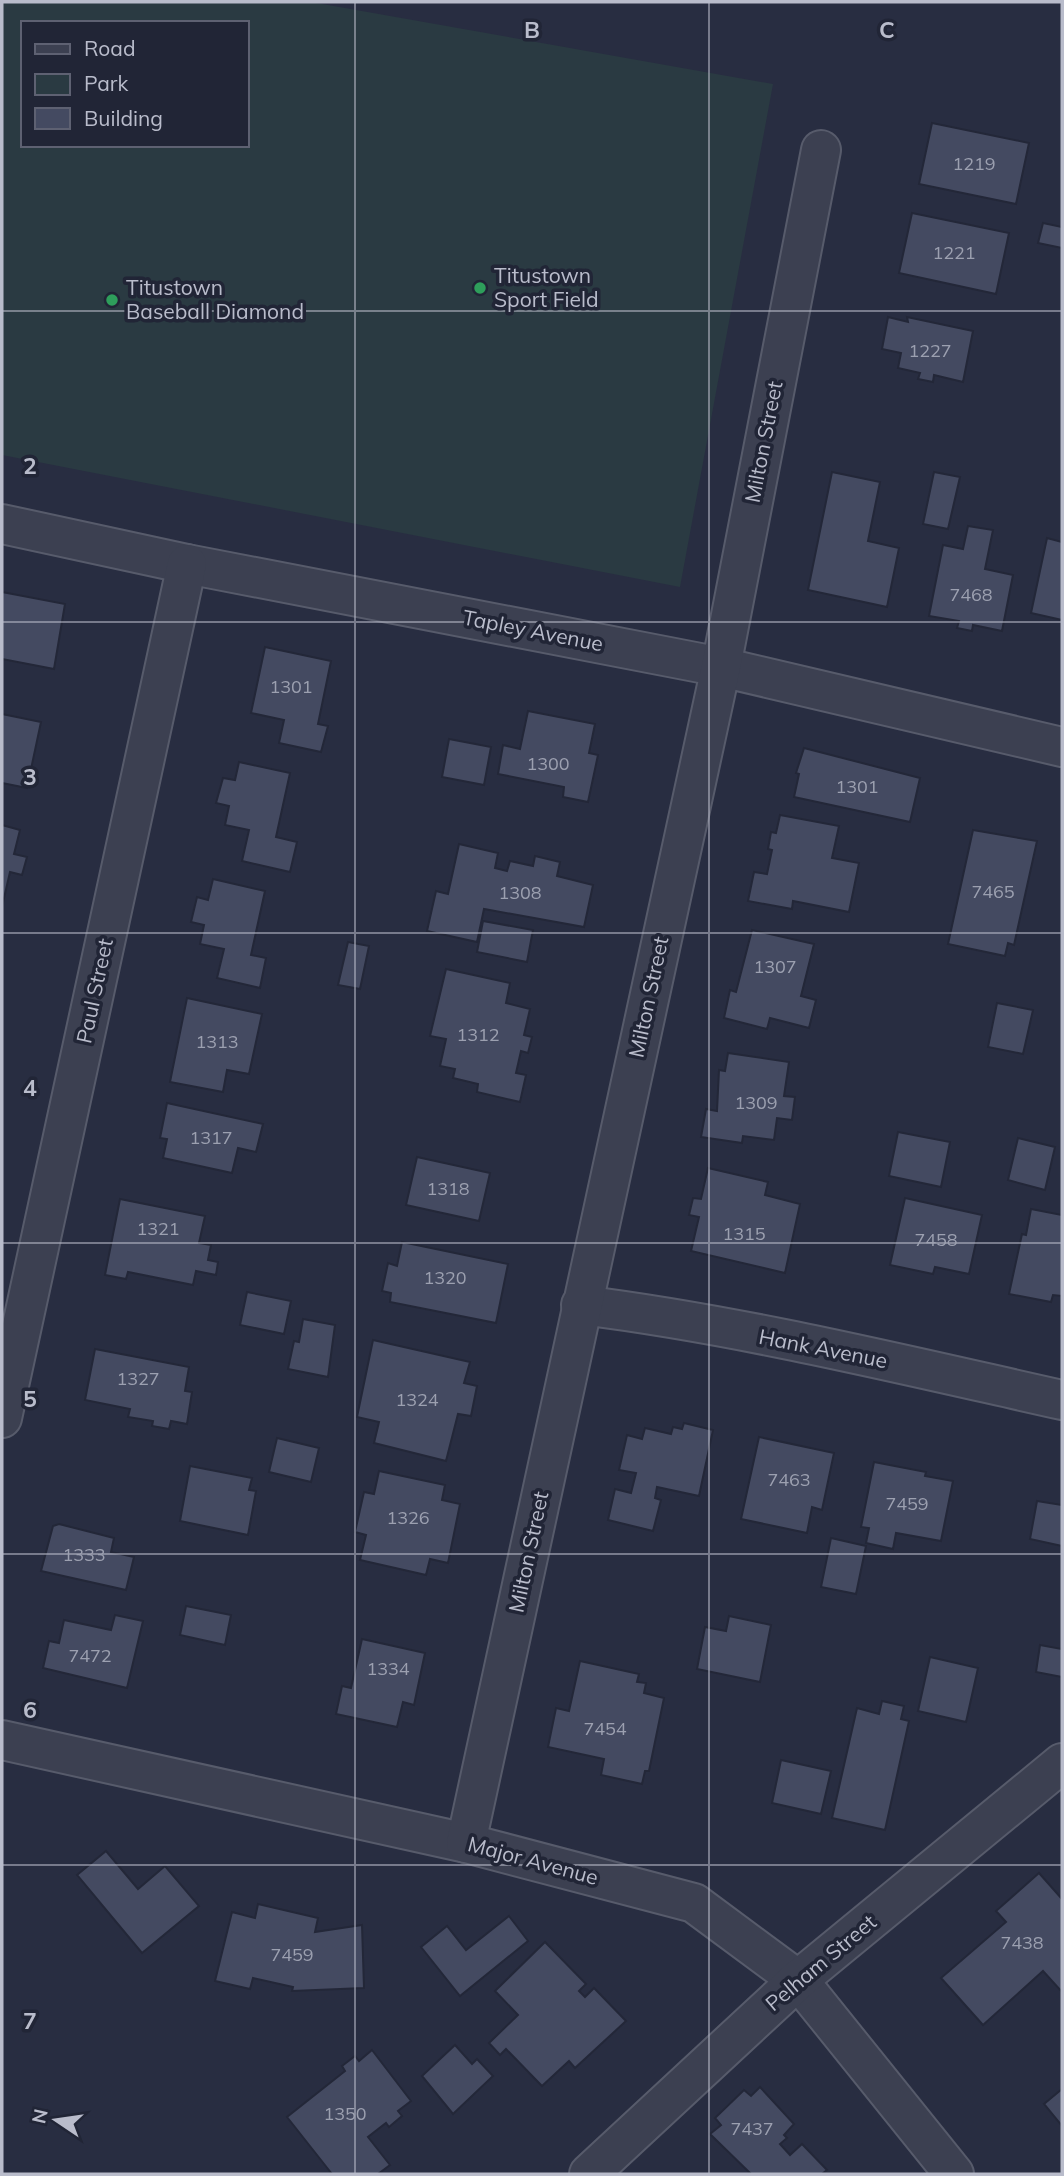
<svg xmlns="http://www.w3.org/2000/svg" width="1064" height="2176" viewBox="0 0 1064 2176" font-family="Mulish,sans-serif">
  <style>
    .green { fill: #2a3a42; fill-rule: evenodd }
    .building { fill: #444a61; stroke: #232738; stroke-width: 2 }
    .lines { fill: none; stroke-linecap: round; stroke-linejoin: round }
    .minor-casing { stroke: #575b6b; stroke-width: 42 }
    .minor { stroke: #3c4051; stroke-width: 38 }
    .grid { fill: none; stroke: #b9bccb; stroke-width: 2; stroke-opacity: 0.55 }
    .leisure-dot { fill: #2e9e5b; stroke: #212536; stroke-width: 2.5 }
    .labels { text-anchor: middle; stroke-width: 7; stroke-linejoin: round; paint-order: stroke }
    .number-label { font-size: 18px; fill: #9ca0b0 }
    .poi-label { font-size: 21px; fill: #b9bccb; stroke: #212536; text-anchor: start }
    .street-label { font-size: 21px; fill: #b9bccb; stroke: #212536 }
    .grid-label { font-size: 23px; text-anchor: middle; font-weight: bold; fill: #b9bccb; stroke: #212536; stroke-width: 7; stroke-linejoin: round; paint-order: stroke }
  </style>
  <rect width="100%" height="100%" fill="#282d41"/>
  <path class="green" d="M2,2H311L773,84L680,587L2,455ZM23,23H247V145H23Z"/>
  <g class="building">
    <path d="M932,123L1029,143L1016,204L919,184Z"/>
    <path d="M912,213L1009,233L996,294L899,273Z"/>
    <path d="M1043,223L1062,227V248L1038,243Z"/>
    <path d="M888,317L908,322L907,317L973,331L963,382L934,375L933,382L918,379L920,373L898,368L901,353L882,349Z"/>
    <path d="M832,472L880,482L868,541L899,548L887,607L808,590Z"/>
    <path d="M934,472L960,477L948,529L923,524Z"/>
    <path d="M968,526L993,530L985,569L1013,575L1002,631L973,625L972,631L957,628L959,621L929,616L943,545L963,549Z"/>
    <path d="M1047,538L1062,542V620L1031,613Z"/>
    <path d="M2,592L65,604L54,669L2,659Z"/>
    <path d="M265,647L331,661L318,724L328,726L321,752L279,743L284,720L251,713Z"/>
    <path d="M528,711L595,724L589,753L598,755L588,802L563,797L564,787L498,774L503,745L520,749Z"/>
    <path d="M2,714L41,722L27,788L2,783Z"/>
    <path d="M449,739L491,747L484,785L442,777Z"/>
    <path d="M804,748L920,778L910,822L794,797L799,774L796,773Z"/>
    <path d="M239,762L290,773L276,837L297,842L290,872L242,861L249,830L225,825L229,806L216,803L223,778L235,780Z"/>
    <path d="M780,815L839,826L832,858L859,863L849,912L793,901L792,909L748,901L754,872L767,874L772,850L768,849L771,832L776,833Z"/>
    <path d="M2,825L20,830L14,854L27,857L22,875L10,872L2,907Z"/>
    <path d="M973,830L1037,841L1014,945L1008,943L1005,956L948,944Z"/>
    <path d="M459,844L498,853L495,868L507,871L510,861L533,866L535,856L560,862L557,876L593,885L584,927L484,909L477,942L427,931L436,891L448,894Z"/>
    <path d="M213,879L265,891L251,955L266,958L260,988L217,978L224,949L200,944L204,925L191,922L197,897L208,900Z"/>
    <path d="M483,921L533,930L527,962L477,952Z"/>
    <path d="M752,930L814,944L801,996L816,1000L809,1028L770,1018L767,1029L724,1018L730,990L736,992Z"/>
    <path d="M348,942L369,946L360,989L338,985Z"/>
    <path d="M446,969L510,983L506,1003L530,1009L524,1035L532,1037L528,1053L521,1051L516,1073L526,1075L520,1102L477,1092L478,1084L453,1078L455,1069L440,1066L446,1039L430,1036Z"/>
    <path d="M187,998L262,1014L249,1074L227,1070L223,1092L170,1082Z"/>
    <path d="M997,1003L1033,1010L1023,1054L988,1047Z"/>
    <path d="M728,1053L789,1062L784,1096L795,1097L792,1120L777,1118L774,1140L743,1136L742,1143L701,1137L706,1109L717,1111L719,1070L725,1071Z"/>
    <path d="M167,1103L263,1124L256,1152L238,1148L232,1173L163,1158L167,1139L160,1138Z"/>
    <path d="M898,1132L950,1142L941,1187L889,1176Z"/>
    <path d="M1018,1138L1055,1147L1045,1190L1008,1180Z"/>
    <path d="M417,1157L490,1173L479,1221L406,1205Z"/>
    <path d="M708,1168L768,1182L765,1195L800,1204L785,1273L691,1251L699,1217L689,1215L693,1198L701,1199Z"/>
    <path d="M905,1198L982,1215L969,1274L935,1267L933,1274L890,1265Z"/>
    <path d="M120,1199L205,1216L199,1243L211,1245L208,1260L218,1262L216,1275L196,1271L193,1285L128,1272L126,1279L105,1275Z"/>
    <path d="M1031,1209L1062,1215V1296L1053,1295L1051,1302L1009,1294L1022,1234L1026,1235Z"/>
    <path d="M402,1242L508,1264L496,1323L390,1302L391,1293L382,1291L388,1263L397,1266Z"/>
    <path d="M247,1292L291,1301L284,1334L240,1325Z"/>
    <path d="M303,1319L335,1325L328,1377L288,1369L294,1341L299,1342Z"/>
    <path d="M373,1340L470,1362L464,1383L477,1386L471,1416L458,1414L446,1461L374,1443L379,1422L357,1417Z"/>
    <path d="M95,1349L189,1367L185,1391L192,1392L187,1424L171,1421L169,1429L152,1426L153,1421L128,1417L130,1409L85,1400Z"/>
    <path d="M684,1423L713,1430L699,1496L657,1487L655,1498L661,1500L653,1531L608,1520L615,1489L631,1493L636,1473L619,1470L627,1435L642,1439L645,1428L671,1434L673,1427L682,1429Z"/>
    <path d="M759,1437L834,1453L822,1510L812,1507L807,1533L741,1519Z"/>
    <path d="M277,1438L319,1448L311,1482L269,1472Z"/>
    <path d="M874,1462L926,1472L925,1476L953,1481L941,1541L896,1533L893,1549L866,1543L869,1528L861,1527Z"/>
    <path d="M190,1466L252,1478L249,1490L256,1491L248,1535L180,1521Z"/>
    <path d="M379,1471L445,1485L442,1500L460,1504L448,1563L430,1559L426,1575L360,1560L366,1535L355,1532L364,1492L374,1494Z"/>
    <path d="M1037,1501L1062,1505V1546L1030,1539Z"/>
    <path d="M59,1524L114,1538L111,1552L134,1557L126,1590L41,1571L53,1526Z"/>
    <path d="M831,1538L866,1546L856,1594L821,1587Z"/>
    <path d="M186,1606L231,1615L225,1645L180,1635Z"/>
    <path d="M115,1615L143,1621L127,1688L43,1668L49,1641L59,1643L64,1620L111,1630Z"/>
    <path d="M729,1616L771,1625L760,1682L697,1669L705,1627L726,1631Z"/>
    <path d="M362,1639L425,1653L414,1705L403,1702L397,1727L336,1714L342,1686L351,1688Z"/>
    <path d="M1040,1645L1062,1649V1677L1036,1672Z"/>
    <path d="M930,1657L978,1668L966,1722L918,1711Z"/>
    <path d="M580,1661L639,1674L637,1682L646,1683L644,1693L664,1698L649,1771H645L642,1784L601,1775L604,1759L548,1747L556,1708L569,1711Z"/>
    <path d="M882,1701L904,1706L901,1719L909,1721L885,1830L832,1818L857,1708L879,1714Z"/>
    <path d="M781,1760L831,1771L821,1814L772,1803Z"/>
    <path d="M106,1851L138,1889L165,1866L199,1906L142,1953L77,1875Z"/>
    <path d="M1039,1873L1062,1899V1992L1043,1971L983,2025L941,1978L1006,1922L996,1911Z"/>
    <path d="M258,1904L318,1918L315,1932L362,1925L364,1988L292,1991L293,1987L253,1978L250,1989L215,1981L232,1912L255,1918Z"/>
    <path d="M509,1916L528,1941L460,1996L421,1947L447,1926L466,1950Z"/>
    <path d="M545,1942L586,1984L579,1991L585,1997L594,1988L626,2021L575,2068L569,2061L542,2086L506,2049L500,2055L489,2043L518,2015L495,1991Z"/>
    <path d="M455,2045L472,2064L477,2059L493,2076L453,2114L422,2076Z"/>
    <path d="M372,2050L411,2101L398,2111L402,2116L389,2127L386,2123L368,2137L390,2165L378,2174H332L287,2117L345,2071L342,2066L355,2056L359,2061Z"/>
    <path d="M760,2087L794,2124L784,2135L787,2138L780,2144L790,2155L802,2144L827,2170L822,2174H751L710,2134L721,2125L715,2118L744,2090L751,2096Z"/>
    <path d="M1062,2089V2126L1044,2104Z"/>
  </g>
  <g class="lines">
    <g class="minor-casing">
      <g id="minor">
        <path d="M2,524L187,564L721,667L1062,747"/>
        <path d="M581,1305C741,1325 905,1365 1062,1400"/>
        <path d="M2,1418L187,564"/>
        <path d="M2,1740L466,1843L694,1903L798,1980L954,2174"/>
        <path d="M466,1843L721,667L821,150"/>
        <path d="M589,2174L798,1980L1062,1763"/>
      </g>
    </g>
    <use href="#minor" class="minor"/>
  </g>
  <path class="grid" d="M355,2V2174M709,2V2174M2,311H1062M2,622H1062M2,933H1062M2,1243H1062M2,1554H1062M2,1865H1062"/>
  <g class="leisure-dot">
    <circle cx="480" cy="288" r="7"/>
    <circle cx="112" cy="300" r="7"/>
  </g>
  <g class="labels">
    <g class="number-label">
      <text x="974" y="170">1219</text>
      <text x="954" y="259">1221</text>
      <text x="930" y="357">1227</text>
      <text x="971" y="601">7468</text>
      <text x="291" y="693">1301</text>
      <text x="548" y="770">1300</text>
      <text x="857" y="793">1301</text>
      <text x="993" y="898">7465</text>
      <text x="520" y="899">1308</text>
      <text x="775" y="973">1307</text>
      <text x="478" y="1041">1312</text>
      <text x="217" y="1048">1313</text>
      <text x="756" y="1109">1309</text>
      <text x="211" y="1144">1317</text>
      <text x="448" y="1195">1318</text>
      <text x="158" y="1235">1321</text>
      <text x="744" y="1240">1315</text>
      <text x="936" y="1246">7458</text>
      <text x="445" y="1284">1320</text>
      <text x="138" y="1385">1327</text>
      <text x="417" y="1406">1324</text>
      <text x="789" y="1486">7463</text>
      <text x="907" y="1510">7459</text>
      <text x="408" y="1524">1326</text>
      <text x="84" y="1561">1333</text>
      <text x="90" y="1662">7472</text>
      <text x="388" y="1675">1334</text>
      <text x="605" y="1735">7454</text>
      <text x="1022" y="1949">7438</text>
      <text x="292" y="1961">7459</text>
      <text x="345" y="2120">1350</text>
      <text x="752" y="2135">7437</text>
    </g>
    <g class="poi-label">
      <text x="494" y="283">Titustown<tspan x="494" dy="24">Sport Field</tspan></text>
      <text x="126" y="295">Titustown<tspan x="126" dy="24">Baseball Diamond</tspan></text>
    </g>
    <g class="street-label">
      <text transform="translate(764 442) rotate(-79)" y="7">Milton Street</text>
      <text transform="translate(533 631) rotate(11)" y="7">Tapley Avenue</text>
      <text transform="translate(95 991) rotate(-78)" y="7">Paul Street</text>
      <text transform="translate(649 997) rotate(-78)" y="7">Milton Street</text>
      <text transform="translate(823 1349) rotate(11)" y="7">Hank Avenue</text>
      <text transform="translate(529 1552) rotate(-78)" y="7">Milton Street</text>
      <text transform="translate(533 1861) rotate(15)" y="7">Major Avenue</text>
      <text transform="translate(821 1963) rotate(-40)" y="7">Pelham Street</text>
    </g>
  </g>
  <g class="grid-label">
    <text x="532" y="38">B</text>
    <text x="887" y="38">C</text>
    <text x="30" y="474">2</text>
    <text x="30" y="785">3</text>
    <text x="30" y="1096">4</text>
    <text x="30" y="1407">5</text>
    <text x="30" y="1718">6</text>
    <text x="30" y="2029">7</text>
  </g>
  <rect width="1064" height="2176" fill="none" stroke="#b9bccb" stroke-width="7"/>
  <rect x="21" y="21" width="228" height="126" fill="#212536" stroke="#5e6172" stroke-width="2"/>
  <rect x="35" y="44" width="35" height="10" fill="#3c4051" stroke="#5e6172" stroke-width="2"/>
  <text x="84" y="56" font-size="21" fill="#b9bccb">Road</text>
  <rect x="35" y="74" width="35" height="21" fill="#2a3a42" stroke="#5e6172" stroke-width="2"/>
  <text x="84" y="91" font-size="21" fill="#b9bccb">Park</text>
  <rect x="35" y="108" width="35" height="21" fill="#444a61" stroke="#5e6172" stroke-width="2"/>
  <text x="84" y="126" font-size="21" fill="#b9bccb">Building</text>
  <g transform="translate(56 2120) rotate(283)" stroke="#212536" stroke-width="5" paint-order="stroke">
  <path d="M0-5L12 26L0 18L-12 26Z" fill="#b9bccb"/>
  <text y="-10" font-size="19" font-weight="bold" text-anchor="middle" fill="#b9bccb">N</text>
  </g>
</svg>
